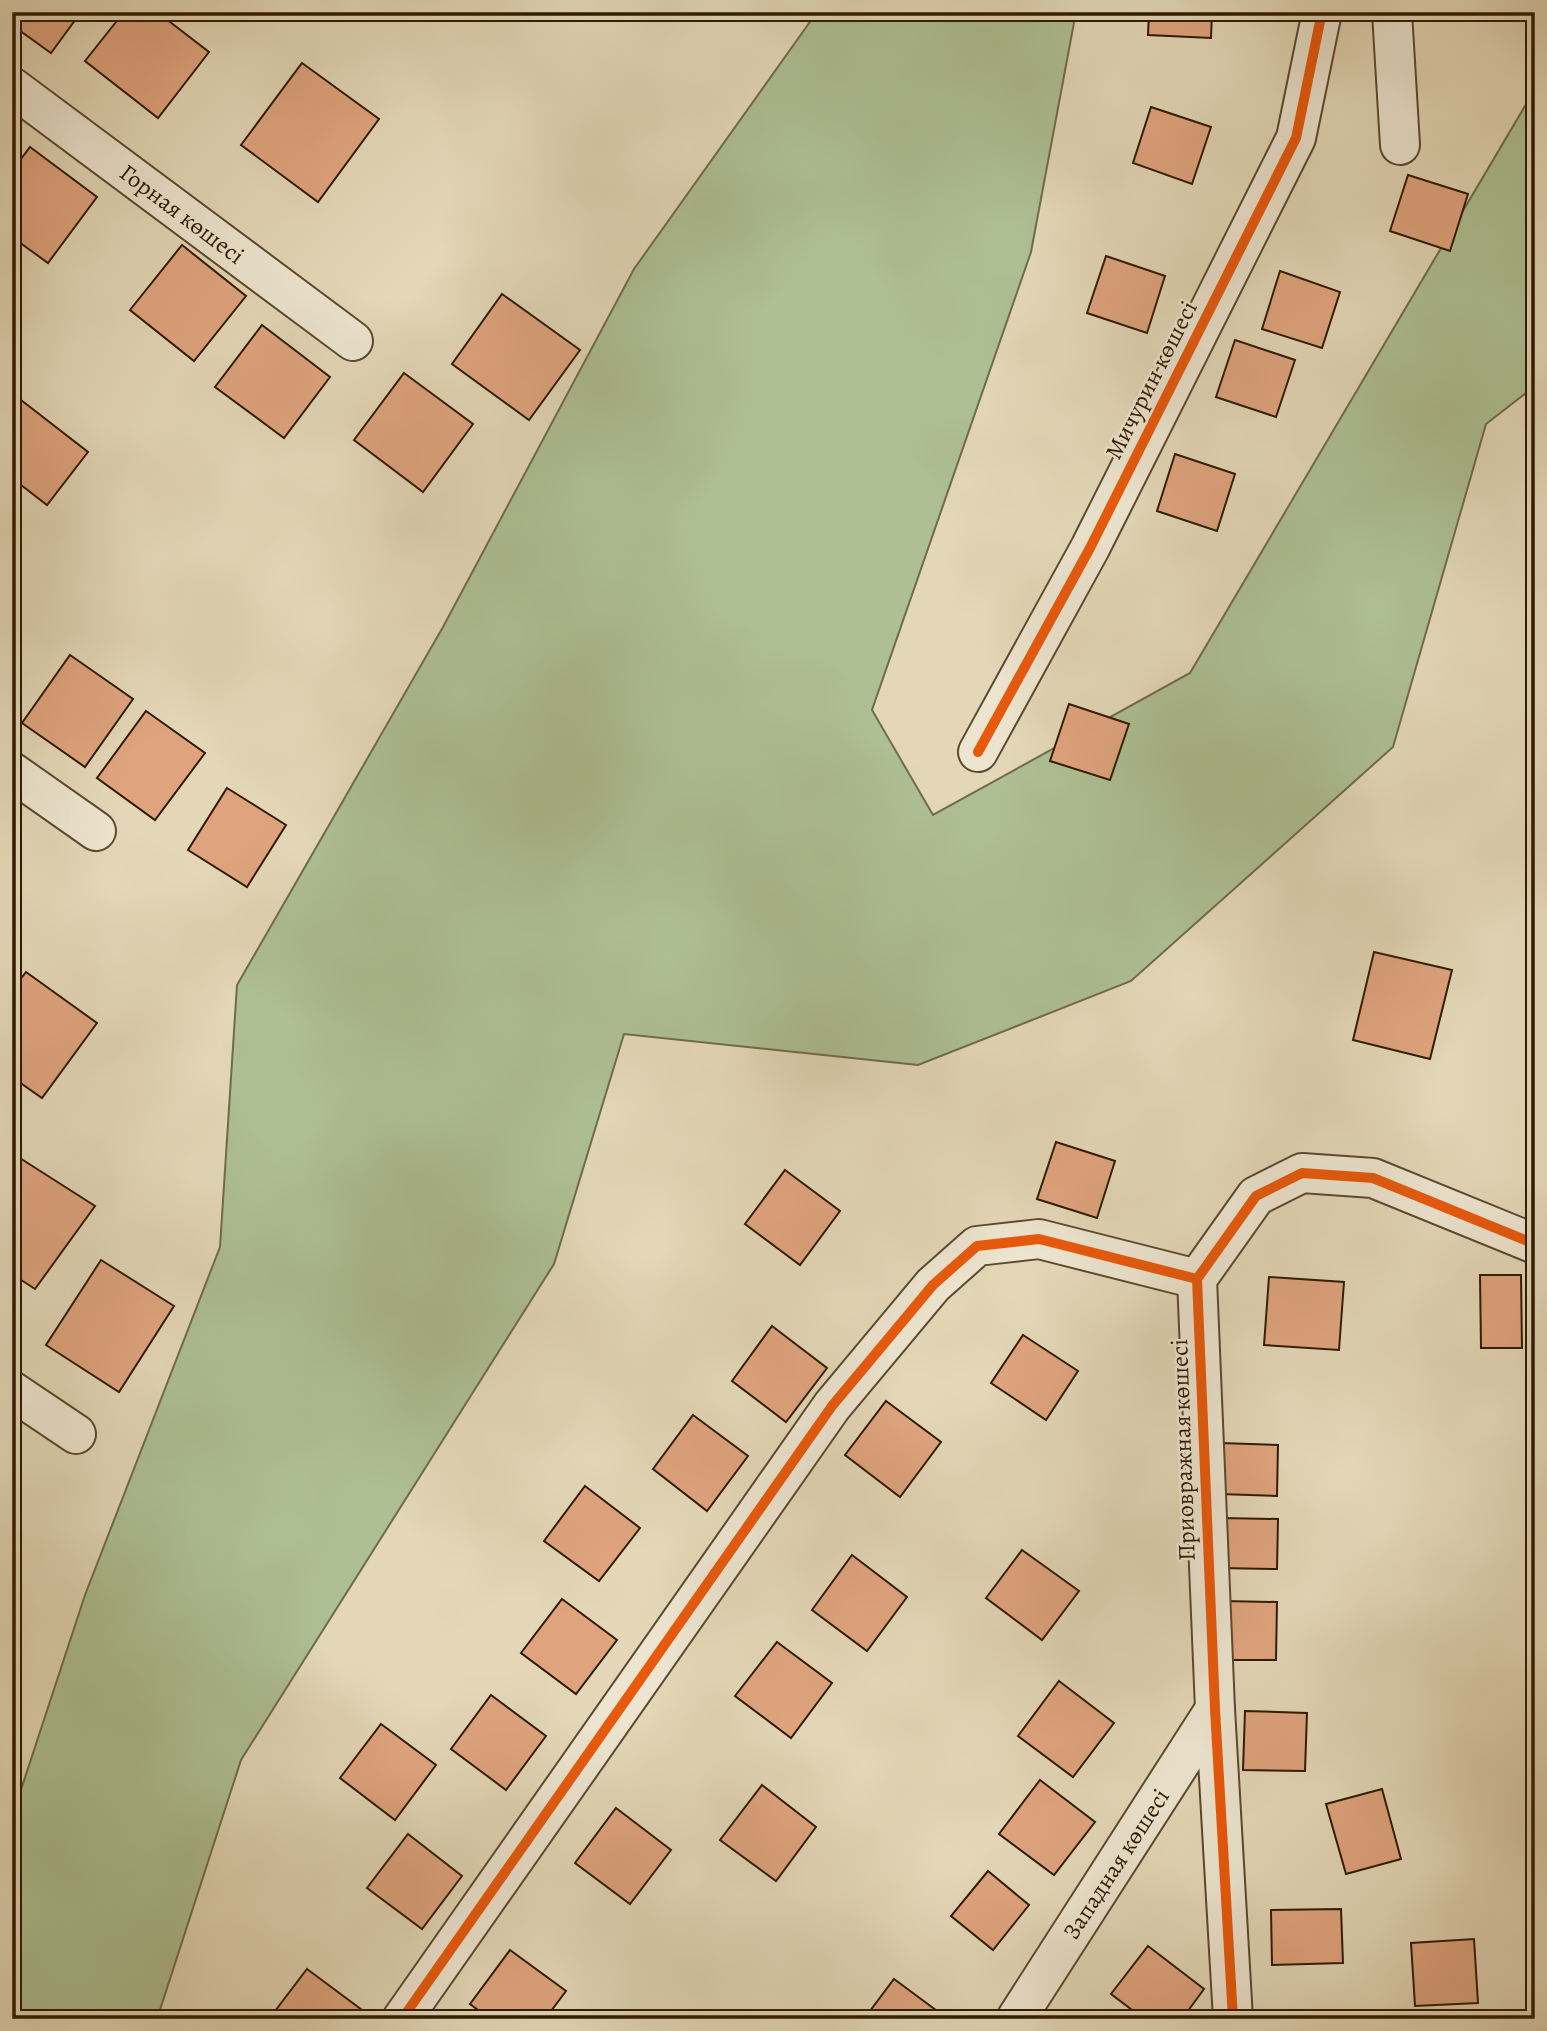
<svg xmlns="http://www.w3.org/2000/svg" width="1547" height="2031" viewBox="0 0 1547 2031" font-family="Alegreya,serif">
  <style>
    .green { fill: #adbf93; stroke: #6e6c4a; stroke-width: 2 }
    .building { fill: #dfa47e; stroke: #2f1a00; stroke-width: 2 }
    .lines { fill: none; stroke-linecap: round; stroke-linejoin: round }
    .minor-casing { stroke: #5c492e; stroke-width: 42 }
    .minor { stroke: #ede5d0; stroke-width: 38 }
    .cycleway-casing { stroke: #ede5d0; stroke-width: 15 }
    .cycleway { stroke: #e8590c; stroke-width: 10 }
    .labels { text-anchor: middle; stroke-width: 5; stroke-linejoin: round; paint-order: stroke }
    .street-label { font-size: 24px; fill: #2f1a00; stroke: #ede5d0 }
  </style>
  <rect width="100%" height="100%" fill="#e3d7b7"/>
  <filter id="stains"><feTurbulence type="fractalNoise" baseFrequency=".00286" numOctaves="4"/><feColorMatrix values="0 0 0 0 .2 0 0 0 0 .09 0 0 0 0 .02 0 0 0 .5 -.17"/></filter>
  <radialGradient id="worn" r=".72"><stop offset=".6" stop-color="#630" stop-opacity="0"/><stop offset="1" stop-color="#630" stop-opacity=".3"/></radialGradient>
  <path class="green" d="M817,12H1076L1031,252L872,710L933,815L1190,673L1535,89V386L1486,424L1393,747L1131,981L918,1065L624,1034L554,1264L241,1760L157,2019H12V1817L85,1595L220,1247L237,985L443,627L634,269Z"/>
  <g class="building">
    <path d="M12,12H81L51,53L12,25Z"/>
    <path d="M124,12H157L209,52L158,118L85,61Z"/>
    <path d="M1149,12H1212L1211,38L1148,35Z"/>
    <path d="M1493,12H1535V21L1493,18Z"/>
    <path d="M302,63L379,119L318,202L241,145Z"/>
    <path d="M1151,107L1211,127L1192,184L1133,163Z"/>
    <path d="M30,147L97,197L48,263L12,237V171Z"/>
    <path d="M1408,175L1468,194L1450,251L1390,231Z"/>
    <path d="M182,245L246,296L194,361L130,310Z"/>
    <path d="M1106,256L1165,276L1147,333L1087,313Z"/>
    <path d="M1280,271L1340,292L1322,348L1262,329Z"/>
    <path d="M502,294L580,350L529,420L452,364Z"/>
    <path d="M262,325L330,377L284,438L215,387Z"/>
    <path d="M1235,340L1295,360L1276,417L1216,397Z"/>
    <path d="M404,373L473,424L423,492L354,440Z"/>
    <path d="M21,400L88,452L47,505L12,478V411Z"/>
    <path d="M1175,454L1235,474L1217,531L1157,511Z"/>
    <path d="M70,655L133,699L85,767L22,723Z"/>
    <path d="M1069,704L1129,724L1110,780L1050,761Z"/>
    <path d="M146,711L205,753L155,820L97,778Z"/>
    <path d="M227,788L286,825L247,887L188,850Z"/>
    <path d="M1374,952L1452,970L1430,1059L1353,1040Z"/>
    <path d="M26,972L97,1023L42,1098L12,1077V990Z"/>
    <path d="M1056,1142L1115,1161L1097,1218L1037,1199Z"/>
    <path d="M12,1153L95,1206L35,1289L12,1274Z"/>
    <path d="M785,1170L840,1211L800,1265L745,1224Z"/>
    <path d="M101,1260L174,1306L119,1392L46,1345Z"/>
    <path d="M1480,1275H1521L1522,1348H1481Z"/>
    <path d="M1269,1277L1344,1282L1339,1350L1264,1345Z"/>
    <path d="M772,1326L827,1368L786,1422L732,1381Z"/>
    <path d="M1023,1335L1078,1371L1046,1420L991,1383Z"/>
    <path d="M886,1401L941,1442L900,1497L845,1455Z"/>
    <path d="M693,1415L748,1456L707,1511L653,1469Z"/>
    <path d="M1221,1443L1278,1445L1277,1496L1220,1494Z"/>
    <path d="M585,1486L640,1528L599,1581L544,1541Z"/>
    <path d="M1221,1518L1278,1519L1277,1569L1220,1568Z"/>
    <path d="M1022,1550L1079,1591L1042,1640L986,1598Z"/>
    <path d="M852,1555L907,1597L867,1651L812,1610Z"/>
    <path d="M562,1599L617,1640L576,1694L521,1653Z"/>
    <path d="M1222,1601L1277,1602L1276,1660H1221Z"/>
    <path d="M777,1642L832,1683L791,1738L735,1696Z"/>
    <path d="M1059,1681L1114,1723L1073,1777L1018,1736Z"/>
    <path d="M491,1695L546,1736L506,1790L451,1749Z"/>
    <path d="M1245,1711L1307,1713L1305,1771L1243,1770Z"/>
    <path d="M381,1724L436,1765L395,1820L340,1778Z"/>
    <path d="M1040,1780L1095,1822L1054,1875L999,1834Z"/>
    <path d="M762,1785L816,1827L776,1881L720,1840Z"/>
    <path d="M1382,1789L1401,1859L1346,1874L1326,1804Z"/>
    <path d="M616,1808L671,1850L630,1904L575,1863Z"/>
    <path d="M408,1834L462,1876L422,1929L367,1888Z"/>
    <path d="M988,1871L1029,1905L993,1950L951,1916Z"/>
    <path d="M1341,1909L1343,1963L1272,1965L1271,1910Z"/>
    <path d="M1474,1939L1478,2003L1415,2006L1411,1943Z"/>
    <path d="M1148,1946L1204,1989L1182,2019H1144L1111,1994Z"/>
    <path d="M510,1950L566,1991L545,2019H490L470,2004Z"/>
    <path d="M307,1969L362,2010L355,2019H269Z"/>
    <path d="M894,1979L948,2019H864Z"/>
  </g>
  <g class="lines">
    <g class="minor-casing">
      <g id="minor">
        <path d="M1392,12L1400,145"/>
        <path d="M12,87L353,341"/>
        <path d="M978,752L1090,548L1296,138L1322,12"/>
        <path d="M12,772L96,831"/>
        <path d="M12,1391L76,1434"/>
        <path d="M402,2019L832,1406L933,1285L977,1246L1039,1239L1197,1279"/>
        <path d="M1016,2019L1215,1709"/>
        <path d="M1233,2019L1215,1709L1197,1279L1256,1196L1302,1173L1373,1178L1535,1244"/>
      </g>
    </g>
    <use href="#minor" class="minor"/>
    <g class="cycleway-casing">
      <g id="cycleway">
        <path d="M978,752L1090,548L1296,138L1322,12"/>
        <path d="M402,2019L832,1406L933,1285L977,1246L1039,1239L1197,1279"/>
        <path d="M1233,2019L1215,1709L1197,1279L1256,1196L1302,1173L1373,1178L1535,1244"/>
      </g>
    </g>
    <use href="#cycleway" class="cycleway"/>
  </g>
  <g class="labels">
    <g class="street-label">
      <text transform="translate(182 214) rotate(37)" y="8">Горная көшесі</text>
      <text transform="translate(1151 380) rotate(-63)" y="8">Мичурин көшесі</text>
      <text transform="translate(1183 1450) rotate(-92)" y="8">Приовражная көшесі</text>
      <text transform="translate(1116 1864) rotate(-57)" y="8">Западная көшесі</text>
    </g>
  </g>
  <rect width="1547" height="2031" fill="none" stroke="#e3d7b7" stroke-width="42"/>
  <rect x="14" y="14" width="1519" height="2003" fill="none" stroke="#2f1a00" stroke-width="3.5"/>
  <rect x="21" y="21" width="1505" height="1989" fill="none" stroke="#2f1a00" stroke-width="2"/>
  <rect width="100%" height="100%" filter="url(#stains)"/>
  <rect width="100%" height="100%" fill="url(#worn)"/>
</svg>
